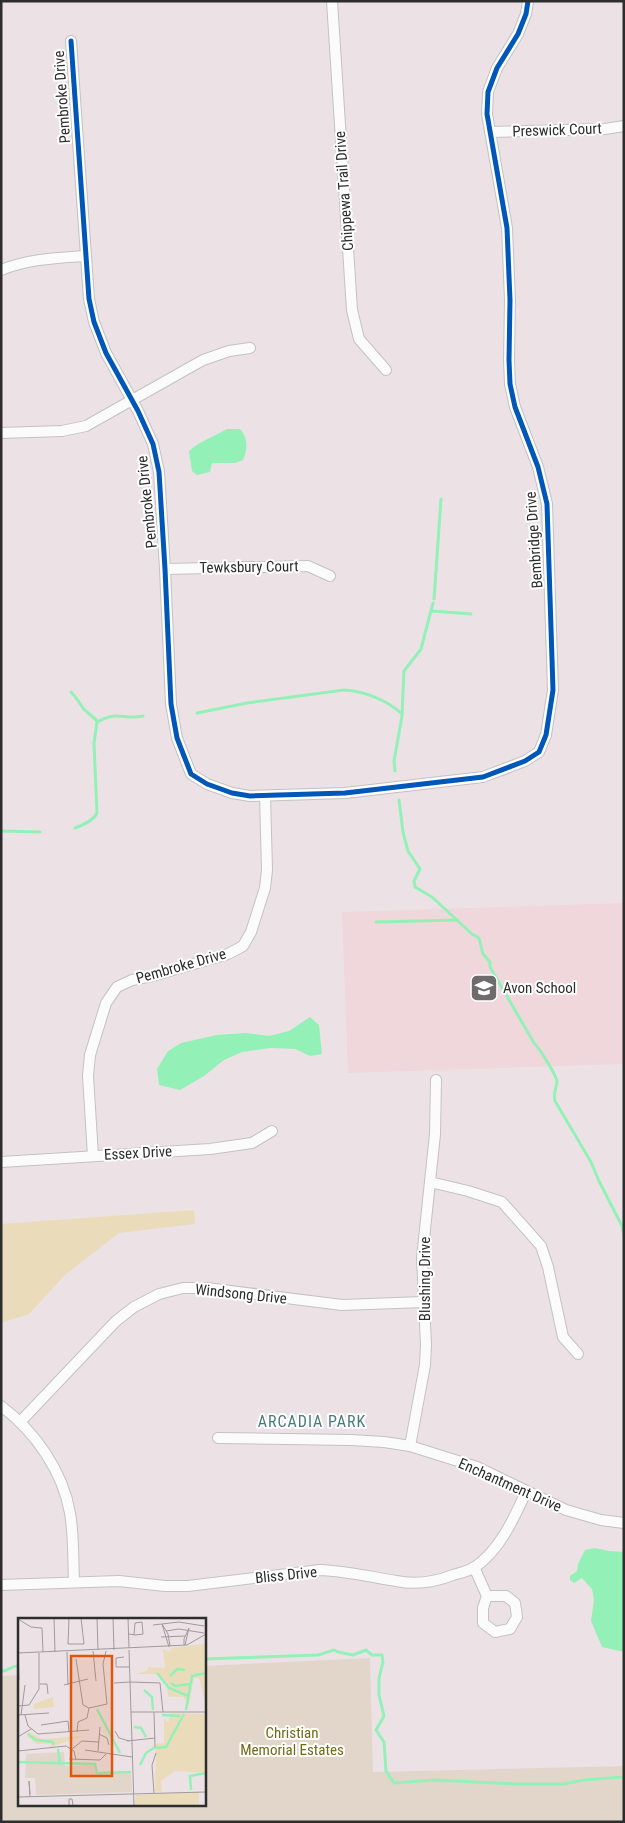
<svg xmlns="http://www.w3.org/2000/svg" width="625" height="1823" viewBox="0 0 625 1823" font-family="'Roboto Condensed',sans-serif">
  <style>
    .education { fill: #efd7dc }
    .green { fill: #eadcbb }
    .cemetery { fill: #e2d6cb }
    .water { fill: #93f1b7 }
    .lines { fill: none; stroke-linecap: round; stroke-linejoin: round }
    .stream { stroke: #93f1b7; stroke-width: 3 }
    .minor-casing { stroke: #c3c2c2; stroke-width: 12 }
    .minor { stroke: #fcfbfb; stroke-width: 10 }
    .cycleway-casing { stroke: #fff; stroke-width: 8 }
    .cycleway { stroke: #0057b8; stroke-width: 5 }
    .labels { text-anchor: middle; stroke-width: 4; stroke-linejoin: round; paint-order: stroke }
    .street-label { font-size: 15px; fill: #2d2d2d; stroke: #fff }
    .poi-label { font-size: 15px; fill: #2d2d2d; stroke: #fff; text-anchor: start }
    .park-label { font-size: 15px; fill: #716a16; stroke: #fff }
    .neighbourhood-label { font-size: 16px; letter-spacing: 1px; fill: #477c7a; stroke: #fff }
    .inset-river { fill: none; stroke: #93f1b7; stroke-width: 2.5 }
    .inset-road { fill: none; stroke: #a09a9b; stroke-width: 1 }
    .view { fill: #df570e; fill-opacity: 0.15; stroke: #df570e; stroke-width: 2.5 }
    .inset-edge { fill: none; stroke: #2d2d2d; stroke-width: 2.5 }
  </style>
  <rect width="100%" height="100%" fill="#ece2e5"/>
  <path class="education" d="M624,903V1064L348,1073L342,912Z"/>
  <path class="green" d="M194,1210L195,1224L119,1233L65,1275L29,1314L1,1323V1224Z"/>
  <path class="cemetery" d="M370,1658L373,1772L624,1766V1822H1V1676L19,1675V1804H204V1666Z"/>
  <g class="water">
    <path d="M227,429H240C248,438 248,449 243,460L235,463H212L210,472L197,475L192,471L189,451L198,444Z"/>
    <path d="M310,1017L319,1025L322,1054L310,1056L295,1049L271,1048L242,1052L224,1060L204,1076L180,1090L159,1085L157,1069L168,1051L181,1043L217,1035L246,1033L269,1036L289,1031Z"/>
    <path d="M595,1548L609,1551L624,1552V1652L602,1647L591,1621L594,1600L592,1589L582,1578L574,1583L570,1580V1576L577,1571L578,1564L585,1550Z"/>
  </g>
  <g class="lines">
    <g class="stream">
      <path d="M434,599L441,499"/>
      <path d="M432,611L471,614"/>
      <path d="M71,692C76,697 79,702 83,708C87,713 94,717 98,722"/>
      <path d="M197,713L247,703L344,690C364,691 387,700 402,714"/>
      <path d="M395,771L394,761L402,716L404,671L421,649L433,603"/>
      <path d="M399,800L403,832L408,851L420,869L414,881L415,887L432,897L472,934L479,938L483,954L490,962V967L534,1043C539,1048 557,1076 557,1082C556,1089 553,1093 555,1101L591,1162L599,1181L622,1226L624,1235"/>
      <path d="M75,828C83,825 93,821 97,813L94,743L97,722C119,710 122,720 143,716"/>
      <path d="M1,831L40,832"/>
      <path d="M376,922L457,920"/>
      <path d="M204,1659L318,1655L334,1650L338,1652L353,1655L366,1650L372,1655H382L383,1662L379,1678V1695L384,1716L376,1730L384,1742L386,1771L394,1783L435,1780L517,1784H564L583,1780L624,1777"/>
      <path d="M1,1671C8,1672 11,1665 19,1666"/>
    </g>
    <g class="minor-casing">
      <g id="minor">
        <path d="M332,1L352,310L359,339L386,370"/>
        <path d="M71,41L89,299L94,322L106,353L138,411L153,444L159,472L165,569L171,704L177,738L191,774L207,784L232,793L250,796L345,793L483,777L525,761L539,752L546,735L553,690L547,504L538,467L515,407L510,384L509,360L510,300L507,228L487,114L488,92L497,68L518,34L526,14L528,1"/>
        <path d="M490,132L605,129L624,126"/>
        <path d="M1,270C28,259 56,258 85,256"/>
        <path d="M1,433L62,431L86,426L203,360L229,351L250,348"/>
        <path d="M165,569L308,566L330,576"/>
        <path d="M93,1156L88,1076L90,1055L106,1003L117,987L132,980L152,976L228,954L243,946L251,932L265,888L267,870L265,796"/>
        <path d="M1,1162L210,1149L252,1143L272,1131"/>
        <path d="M430,1182L468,1191L502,1202L541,1246L548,1267L563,1337L578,1354"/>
        <path d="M1,1406C35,1431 63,1472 70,1513C74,1536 73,1559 74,1582"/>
        <path d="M20,1422L116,1321L134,1307L159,1294L183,1288H207L342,1305L423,1302"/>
        <path d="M218,1438L351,1440L384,1442L410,1446L477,1467L566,1510L601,1520L624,1523"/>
        <path d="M410,1446L425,1365L426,1345L422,1258L435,1134L436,1080"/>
        <path d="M474,1567L487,1596L483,1608V1623L495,1632L510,1629L517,1617L515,1603L506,1596H487"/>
        <path d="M1,1585L119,1581L165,1586H188L320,1570C347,1571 371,1577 396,1581C416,1585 435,1582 453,1575C460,1573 469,1571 475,1567C500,1550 514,1518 526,1492"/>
      </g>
    </g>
    <use href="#minor" class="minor"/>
    <g class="cycleway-casing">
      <path id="cycleway" d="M71,41L89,299L94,322L106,353L138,411L153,444L159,472L165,569L171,704L177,738L191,774L207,784L232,793L250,796L345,793L483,777L525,761L539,752L546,735L553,690L547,504L538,467L515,407L510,384L509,360L510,300L507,228L487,114L488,92L497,68L518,34L526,14L528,1"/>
    </g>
    <use href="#cycleway" class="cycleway"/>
  </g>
  <defs>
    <g id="school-square" transform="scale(1.4375)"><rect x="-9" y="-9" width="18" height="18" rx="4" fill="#706c6d" stroke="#fff"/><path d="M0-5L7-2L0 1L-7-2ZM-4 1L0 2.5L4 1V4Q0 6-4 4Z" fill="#fff"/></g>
  </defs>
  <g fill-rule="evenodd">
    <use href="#school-square" x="484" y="988"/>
  </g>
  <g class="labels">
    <g class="street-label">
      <text transform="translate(62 97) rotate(-94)" y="5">Pembroke Drive</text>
      <text transform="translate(557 130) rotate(-2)" y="5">Preswick Court</text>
      <text transform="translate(344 191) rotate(-94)" y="5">Chippewa Trail Drive</text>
      <text transform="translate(147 502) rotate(-96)" y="5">Pembroke Drive</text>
      <text transform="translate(534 540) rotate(-94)" y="5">Bembridge Drive</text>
      <text transform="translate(249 567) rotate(-1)" y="5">Tewksbury Court</text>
      <text transform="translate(181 966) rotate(-16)" y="5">Pembroke Drive</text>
      <text transform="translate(138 1153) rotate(-3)" y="5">Essex Drive</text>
      <text transform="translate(425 1279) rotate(-90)" y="5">Blushing Drive</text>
      <text transform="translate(241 1294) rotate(6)" y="5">Windsong Drive</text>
      <text transform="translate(510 1485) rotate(24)" y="5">Enchantment Drive</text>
      <text transform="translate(286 1575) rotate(-6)" y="5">Bliss Drive</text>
    </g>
    <g class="poi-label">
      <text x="503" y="993">Avon School</text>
    </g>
    <g class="park-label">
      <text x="292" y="1738">Christian<tspan x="292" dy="17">Memorial Estates</tspan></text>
    </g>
    <g class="neighbourhood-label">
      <text x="312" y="1427">ARCADIA PARK</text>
    </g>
  </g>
  <g transform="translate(18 1618)">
    <rect width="188" height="188" fill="#ece2e5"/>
    <path d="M187,20V85L181,60H176L171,87L165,79H150L149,65L139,56H116L129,53L130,49L147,50L145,31L152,34L153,30L186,26ZM35,79L36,89L16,91V86ZM153,95L187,96V155L157,153L143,163L144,174L137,173L138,126L146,125V101L150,104ZM11,114L24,121L66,118L33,129L32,126H18L8,117ZM181,174V186L187,187H117L118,177Z" fill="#eadcbb"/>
    <path d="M46,134L47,148L77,147L78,154L113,153L114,174L18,177L17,160H7L8,136Z" fill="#e2d6cb"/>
    <path class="inset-river" d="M139,55L151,70L170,78M152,58L159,51L167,52M153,65L157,68L172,66M126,72L134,79L135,92M79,91L102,135M168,92L174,58L188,55M144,97L162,98M116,109L123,110L128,119M10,116L18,122L35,124L36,127M40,131L42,147M0,144L77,146L79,155L113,154M122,147L128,135L136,130L148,129L166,96M173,172L172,158L188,155"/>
    <path class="inset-road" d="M36,0L37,34M51,0L50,26H66L63,0M79,0L80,32M95,0L96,32M110,0L111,30M0,1L13,9L24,10L25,34M135,7L161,4L186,8M148,13L161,11L186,15M111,16L117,17L125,16L124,4L117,5L116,17M143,19L167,18M166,27V21L171,10L167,27M151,29L144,6L150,16L152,28M111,32L116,187M75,33L78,63M49,34L50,67M0,35L1,62M0,35L169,27L188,16M106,39L98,40V49H111M58,41L65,87L71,90M112,64L142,65L145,94M96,65L112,64M22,66H29L30,76M46,67L70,61M0,88L11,87L21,71V35M71,90L89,86L85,46L88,33M113,94H188M136,94L137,129M0,97L31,95M3,97L7,67M7,97L10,108L20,116L71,112M23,107L50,103L51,114M97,113L101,120L111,123M59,114L60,104L69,100L71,90M81,116L89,120L91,127M0,119L13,111M109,123L137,120M54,131L64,123L81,124M67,132L114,139M0,133L48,128L56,133L58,142M80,133L82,109M51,141L82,142L88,136M136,175L134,147L138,135M12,176L11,163L12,179M0,179L188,174M51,187V181H54L55,187"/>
    <path class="view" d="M53,38H94V158H53Z"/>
    <rect width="188" height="188" class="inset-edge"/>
  </g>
  <rect width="625" height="1823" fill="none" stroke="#2d2d2d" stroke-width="5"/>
</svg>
